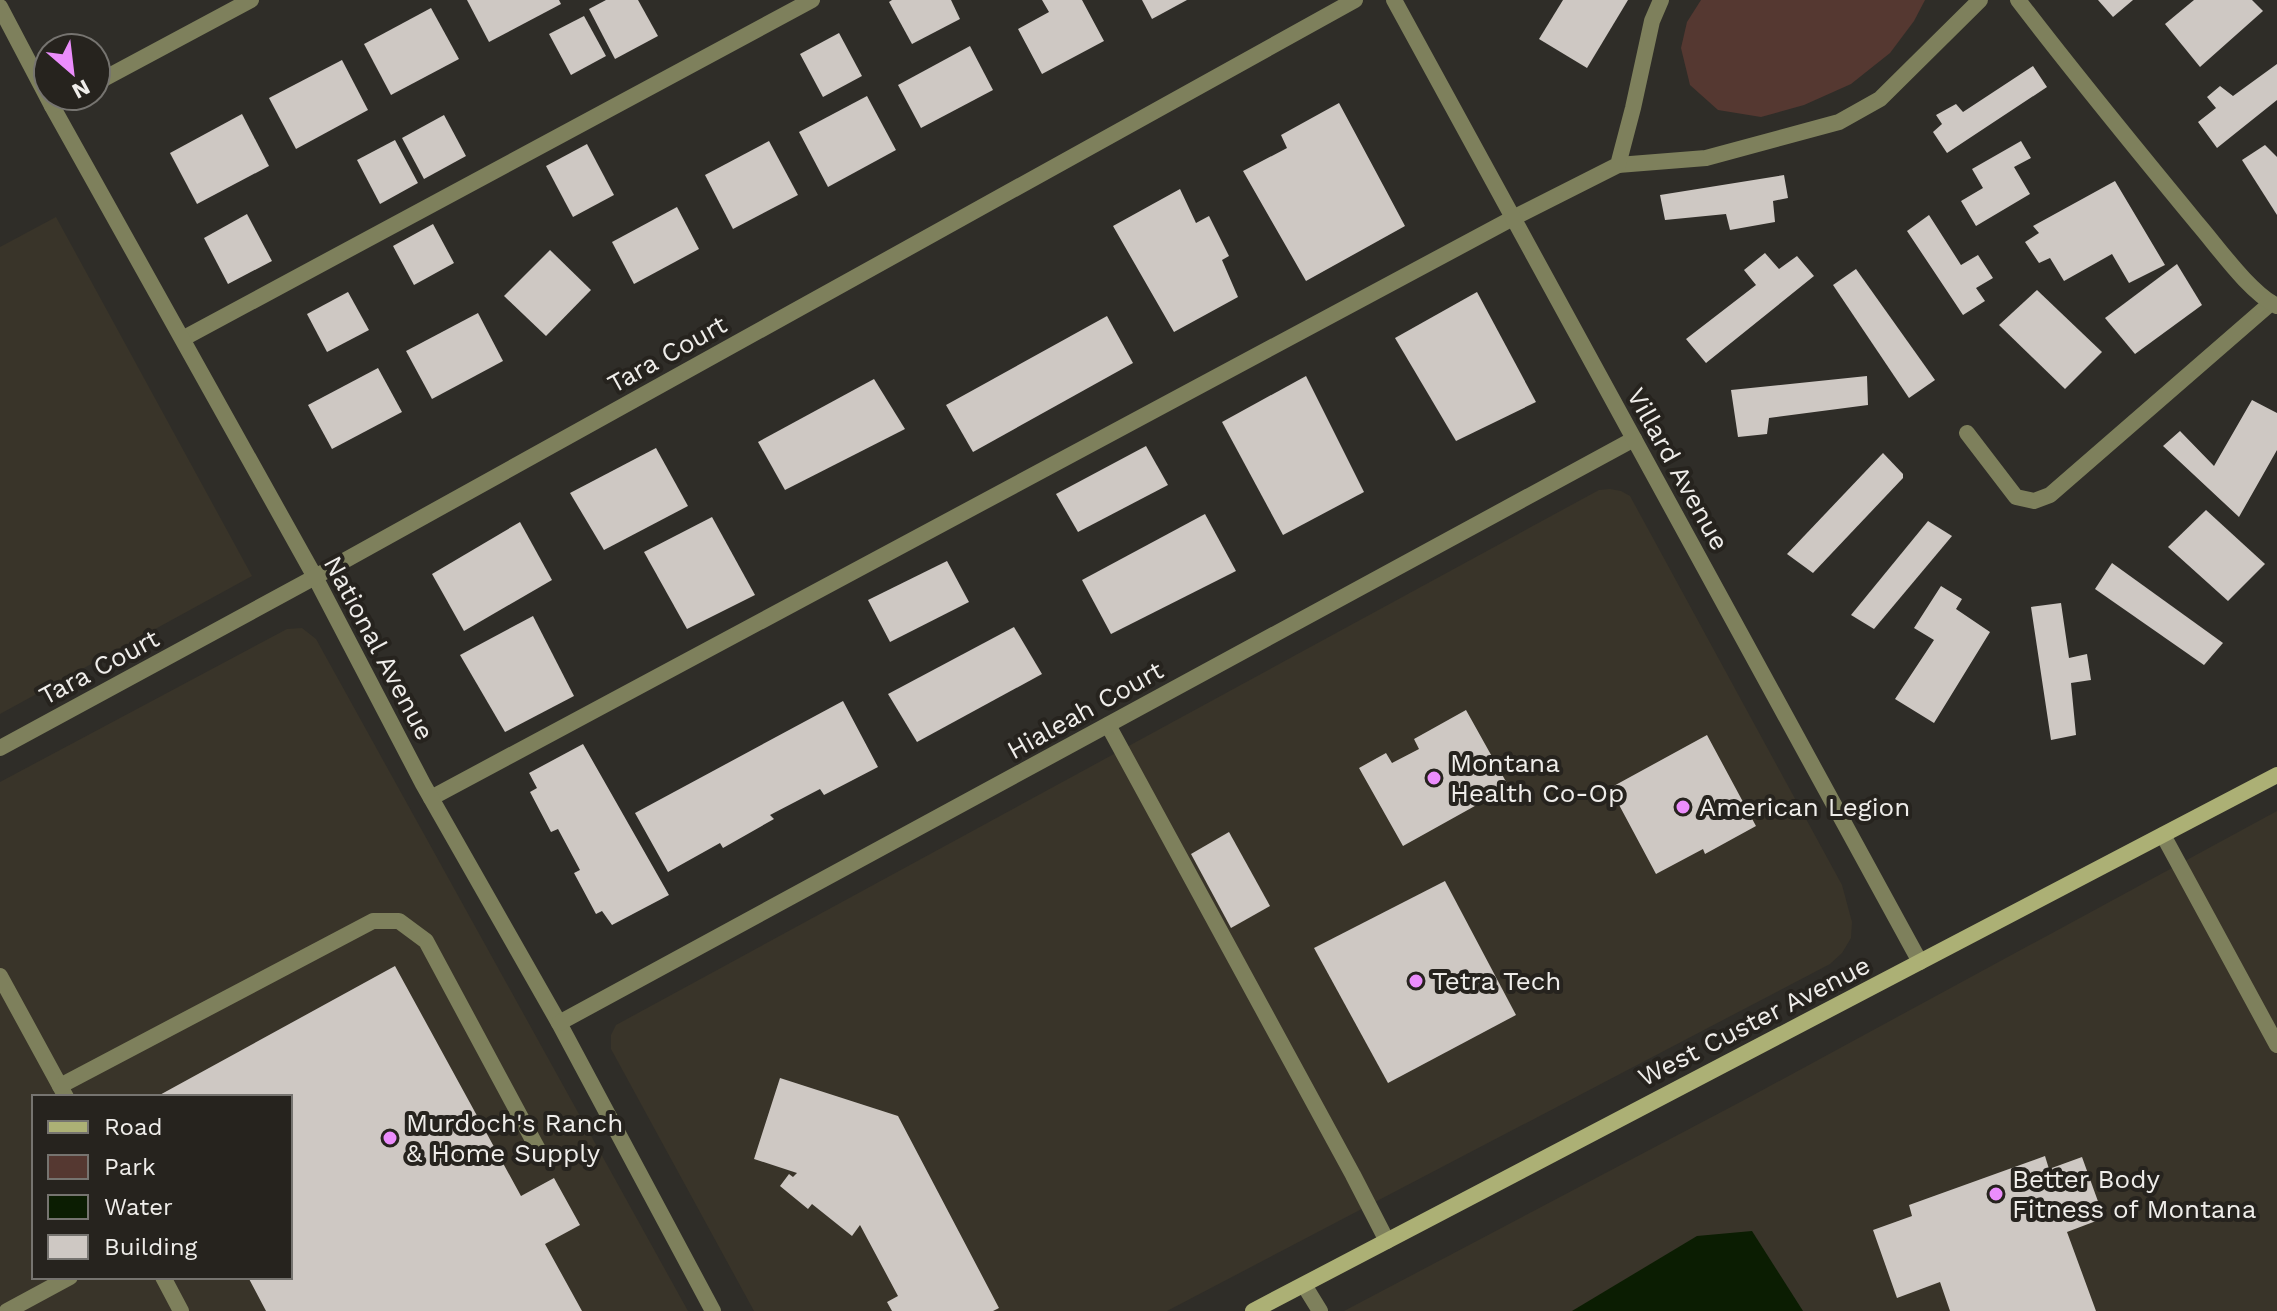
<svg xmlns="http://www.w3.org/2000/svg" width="2277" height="1311" viewBox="0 0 2277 1311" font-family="'Work Sans',sans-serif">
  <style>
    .built { fill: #393429; fill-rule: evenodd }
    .green { fill: #553831 }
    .water { fill: #0b1d02 }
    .building { fill: #cec8c3 }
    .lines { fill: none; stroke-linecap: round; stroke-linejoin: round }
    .service { stroke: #7e805c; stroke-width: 16 }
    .minor { stroke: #7e805c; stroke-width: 16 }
    .tertiary { stroke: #7e805c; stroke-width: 16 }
    .secondary { stroke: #acb075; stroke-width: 16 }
    .poi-dot { fill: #eb8dfc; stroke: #26231e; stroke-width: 3 }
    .labels { text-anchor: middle; stroke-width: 8; stroke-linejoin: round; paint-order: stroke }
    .street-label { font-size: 26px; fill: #efedea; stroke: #26231e }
    .poi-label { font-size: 26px; fill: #efedea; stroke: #26231e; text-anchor: start }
  </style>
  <rect width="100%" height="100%" fill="#2f2d28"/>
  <g class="built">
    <path d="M56,217L252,576L0,714V247Z"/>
    <path d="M1610,489L1621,491L1630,496L1842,885L1852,922L1851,938L1842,953L1830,964L1167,1311H754L611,1049V1035L616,1025L1599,490Z"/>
    <path d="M302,628L316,639L688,1311H0V782L287,629ZM34,1097H290V1277H34Z"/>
    <path d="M2277,811V1311H1344L1746,1099Z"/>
  </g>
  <path class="green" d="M1701,0H1925L1914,21L1890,53L1851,84L1804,105L1761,117L1718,110L1690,85L1681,48L1687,22Z"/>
  <path class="water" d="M1752,1231L1803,1311H1572L1697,1236Z"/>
  <g class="building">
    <path d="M467,0H559L561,4L489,42Z"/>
    <path d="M606,0H638L658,36L615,59L589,9Z"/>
    <path d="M892,0H951L960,19L912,44L889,2Z"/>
    <path d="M1042,0H1082L1104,41L1042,74L1018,29L1049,12Z"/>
    <path d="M1142,0H1187L1152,19Z"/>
    <path d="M1563,0H1628L1587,68L1539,39Z"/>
    <path d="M2098,0H2133L2113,17Z"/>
    <path d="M2194,0H2252L2263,11L2200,67L2165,24Z"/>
    <path d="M431,8L459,59L391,95L364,44Z"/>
    <path d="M584,16L606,56L571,75L549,34Z"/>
    <path d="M839,33L862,76L823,97L800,54Z"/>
    <path d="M970,46L993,90L921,128L898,85Z"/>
    <path d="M342,60L368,110L296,149L269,98Z"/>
    <path d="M2277,64V100L2217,148L2198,122L2216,108L2207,97L2220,86L2233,96Z"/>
    <path d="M2033,66L2047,87L1947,153L1933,132L1942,124L1936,115L1956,104L1963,112Z"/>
    <path d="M867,96L896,150L828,187L799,132Z"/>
    <path d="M1339,103L1405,226L1306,281L1243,171L1287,148L1281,135Z"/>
    <path d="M242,114L269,166L197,204L170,153Z"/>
    <path d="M444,115L466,156L424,179L402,138Z"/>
    <path d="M395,140L418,183L380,204L357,160Z"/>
    <path d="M769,141L798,195L733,229L705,175Z"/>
    <path d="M2021,141L2031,158L2014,167L2030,194L1976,226L1961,201L1983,188L1972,169Z"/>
    <path d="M587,144L614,195L573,217L546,166Z"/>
    <path d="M2265,145L2277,157V215L2242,160Z"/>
    <path d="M1784,175L1788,198L1773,201L1775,222L1730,230L1726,214L1665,220L1660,195Z"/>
    <path d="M2115,181L2165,265L2129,283L2112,254L2064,281L2050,258L2039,263L2025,242L2039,233L2033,226Z"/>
    <path d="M1180,189L1196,223L1209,216L1229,256L1222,260L1238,297L1174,332L1113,226Z"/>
    <path d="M677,207L699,249L634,284L612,242Z"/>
    <path d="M247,214L272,261L228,284L204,238Z"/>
    <path d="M1929,215L1961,265L1978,255L1993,278L1976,288L1985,301L1963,315L1907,231Z"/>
    <path d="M433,224L454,263L414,285L393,246Z"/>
    <path d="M550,250L591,290L546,336L504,296Z"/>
    <path d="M1765,253L1779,269L1797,256L1814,276L1706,363L1686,339L1756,285L1744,270Z"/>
    <path d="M2177,264L2202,305L2135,354L2105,318Z"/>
    <path d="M1856,269L1935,380L1909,398L1833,285Z"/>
    <path d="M2037,290L2102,352L2065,389L1999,325Z"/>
    <path d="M348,292L369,330L327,352L307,314Z"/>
    <path d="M1477,292L1536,402L1456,441L1395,338Z"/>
    <path d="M478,313L503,361L432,399L406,351Z"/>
    <path d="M1107,316L1133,363L973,452L946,405Z"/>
    <path d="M378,368L402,412L332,449L308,405Z"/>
    <path d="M1306,376L1364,492L1283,535L1222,422Z"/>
    <path d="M1867,376L1868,405L1769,418L1767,434L1738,437L1731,390Z"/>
    <path d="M874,379L905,429L785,490L758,442Z"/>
    <path d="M2252,400L2277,413V450L2239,517L2163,446L2180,431L2214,466Z"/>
    <path d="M1146,446L1168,485L1078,532L1056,494Z"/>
    <path d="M656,448L688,506L604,550L570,493Z"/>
    <path d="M1883,453L1903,474V478L1813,573L1787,554Z"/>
    <path d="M2206,510L2265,564L2228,601L2168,547Z"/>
    <path d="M1205,514L1236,571L1111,634L1082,580Z"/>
    <path d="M712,517L755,595L687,629L644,552Z"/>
    <path d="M1928,521L1952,536L1874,629L1851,615Z"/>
    <path d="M520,522L552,580L464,631L432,574Z"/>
    <path d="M947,561L969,602L890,642L868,600Z"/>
    <path d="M2112,563L2223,643L2204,665L2095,589Z"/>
    <path d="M1941,586L1962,599L1956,609L1990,632L1934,723L1895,699L1934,640L1914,628Z"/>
    <path d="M2061,603L2069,658L2087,654L2091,680L2071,683L2076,735L2051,740L2031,607Z"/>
    <path d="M533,616L574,696L505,732L460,655Z"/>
    <path d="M1014,627L1042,674L917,742L888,694Z"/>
    <path d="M843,701L878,767L824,795L820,789L770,815L774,819L723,848L720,843L668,872L635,813Z"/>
    <path d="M1466,710L1509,787L1403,846L1359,768L1386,753L1392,763L1419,749L1414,739Z"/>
    <path d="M1707,735L1756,826L1705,854L1703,849L1656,874L1610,788Z"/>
    <path d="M583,744L669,895L612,925L602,911L596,914L574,873L580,870L558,829L551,832L530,792L537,788L529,773Z"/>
    <path d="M1229,832L1270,906L1231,928L1191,854Z"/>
    <path d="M1445,881L1516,1015L1388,1083L1314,948Z"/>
    <path d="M395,966L521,1196L554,1178L580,1225L545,1244L582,1311H266L248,1277H290V1097H156Z"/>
    <path d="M780,1078L898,1116L999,1308L993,1311H892L887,1302L898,1296L860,1225L852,1236L812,1204L808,1209L780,1186L789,1174L793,1177L797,1173L754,1159Z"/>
    <path d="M2045,1156L2049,1169L2082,1157L2104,1218L2067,1232L2096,1311H1950L1940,1282L1897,1298L1873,1230L1912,1216L1909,1205Z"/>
  </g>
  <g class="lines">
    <g class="service">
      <path d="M184,338L812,0"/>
      <path d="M1967,433L2016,497L2034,501L2050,495L2271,303"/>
      <path d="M1108,725L1353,1175L1387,1241"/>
      <path d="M431,798L1513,218"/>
      <path d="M2163,835L2277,1045"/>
      <path d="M0,976L66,1097"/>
      <path d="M60,1086L373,921H399L426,941L541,1155"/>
      <path d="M163,1277L181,1311"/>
      <path d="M1304,1285L1320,1311"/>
      <path d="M7,1311L70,1277"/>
    </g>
    <g class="minor">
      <path d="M2018,0C2076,76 2136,149 2197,223C2218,247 2249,292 2277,306"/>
      <path d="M0,7L52,106L315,577L423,784L559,1023L713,1311"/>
      <path d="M96,83L251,0"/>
      <path d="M52,106L71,96"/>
      <path d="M1618,165L1706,158L1839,122L1880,99L1980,0"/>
      <path d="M1513,218L1618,165L1633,108L1652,21L1661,0"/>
      <path d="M0,748L315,577L1355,0"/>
      <path d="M559,1023L1634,439"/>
    </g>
    <path class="tertiary" d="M1394,0L1920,962"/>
    <path class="secondary" d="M1253,1311L2277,775"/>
  </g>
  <g class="poi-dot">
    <circle cx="1434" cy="778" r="8"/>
    <circle cx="1683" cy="807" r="8"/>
    <circle cx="1416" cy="981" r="8"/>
    <circle cx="390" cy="1138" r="8"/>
    <circle cx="1996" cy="1194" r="8"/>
  </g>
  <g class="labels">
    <g class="street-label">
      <text transform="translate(667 354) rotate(-29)" y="9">Tara Court</text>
      <text transform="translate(1678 469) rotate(61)" y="9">Villard Avenue</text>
      <text transform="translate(379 648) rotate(62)" y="9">National Avenue</text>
      <text transform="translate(99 667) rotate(-28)" y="9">Tara Court</text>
      <text transform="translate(1085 710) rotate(-29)" y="9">Hialeah Court</text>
      <text transform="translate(1754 1021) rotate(-27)" y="9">West Custer Avenue</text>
    </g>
    <g class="poi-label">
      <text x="1450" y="772">Montana<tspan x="1450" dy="30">Health Co-Op</tspan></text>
      <text x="1699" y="816">American Legion</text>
      <text x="1432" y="990">Tetra Tech</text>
      <text x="406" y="1132">Murdoch's Ranch<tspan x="406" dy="30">&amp; Home Supply</tspan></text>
      <text x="2012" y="1188">Better Body<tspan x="2012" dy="30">Fitness of Montana</tspan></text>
    </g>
  </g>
  <rect x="32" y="1095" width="260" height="184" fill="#26231e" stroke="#767470" stroke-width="2"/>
  <rect x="48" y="1121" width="40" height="12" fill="#acb075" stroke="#767470" stroke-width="2"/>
  <text x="104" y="1135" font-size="24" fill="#efedea">Road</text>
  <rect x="48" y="1155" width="40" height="24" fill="#553831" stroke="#767470" stroke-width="2"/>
  <text x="104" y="1175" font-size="24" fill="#efedea">Park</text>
  <rect x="48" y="1195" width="40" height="24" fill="#0b1d02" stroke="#767470" stroke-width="2"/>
  <text x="104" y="1215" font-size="24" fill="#efedea">Water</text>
  <rect x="48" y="1235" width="40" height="24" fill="#cec8c3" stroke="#767470" stroke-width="2"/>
  <text x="104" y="1255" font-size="24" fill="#efedea">Building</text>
  <g transform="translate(72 72) rotate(152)"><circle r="38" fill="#26231e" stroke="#767470" stroke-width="2"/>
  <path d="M0-6L14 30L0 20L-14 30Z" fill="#eb8dfc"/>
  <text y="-12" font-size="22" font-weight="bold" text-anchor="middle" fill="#efedea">N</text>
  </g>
</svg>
